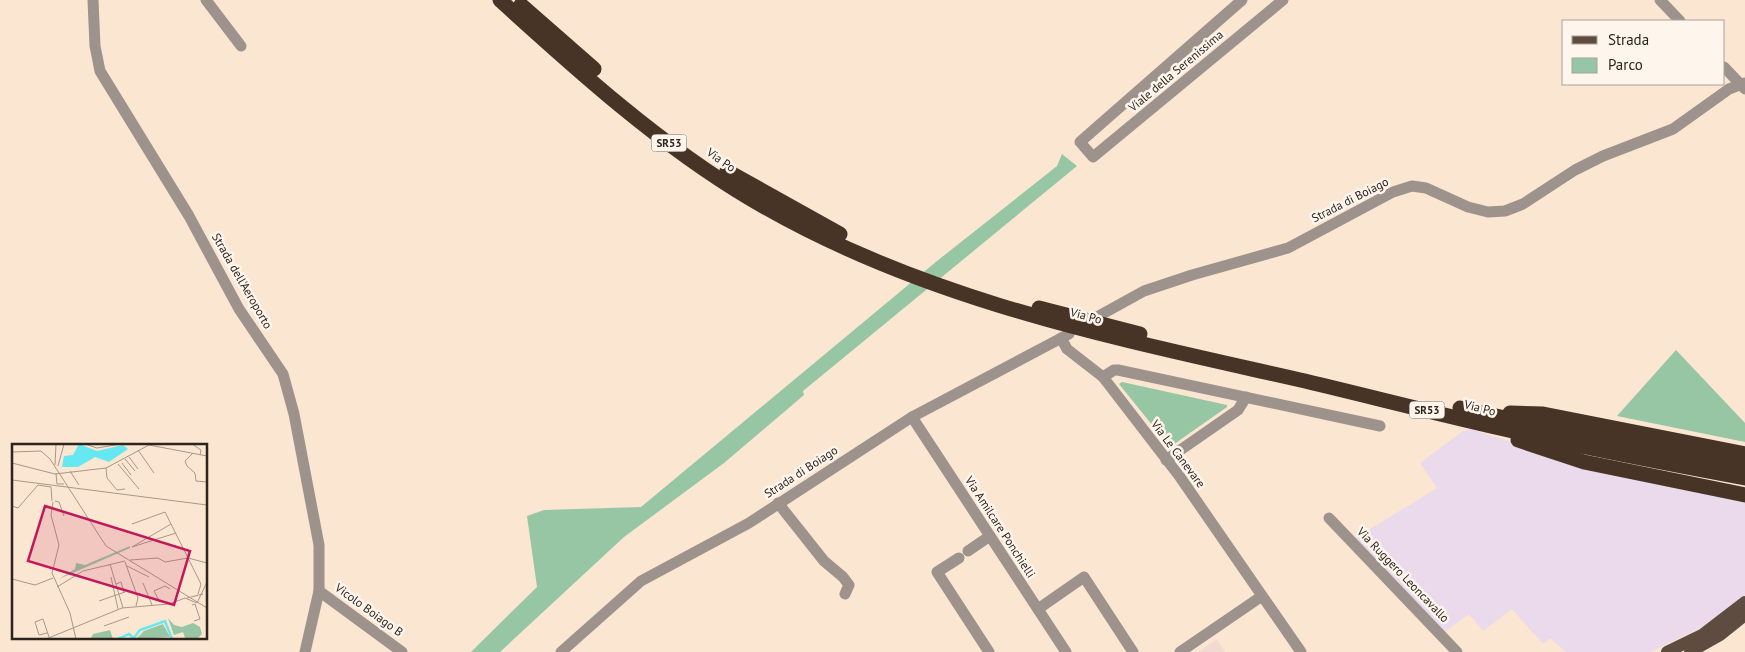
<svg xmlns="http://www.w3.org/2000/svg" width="1745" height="652" viewBox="0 0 1745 652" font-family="'PT Sans',sans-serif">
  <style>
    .commercial { fill: #eadaec }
    .industrial { fill: #f2dad0 }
    .green { fill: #96c6a4 }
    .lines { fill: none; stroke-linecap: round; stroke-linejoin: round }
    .minor { stroke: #9d928c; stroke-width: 11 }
    .major { stroke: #5e4c40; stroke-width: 12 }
    .highway { stroke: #473427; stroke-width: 15 }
    .labels { text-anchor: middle; stroke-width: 5; stroke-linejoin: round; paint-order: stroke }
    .shield { fill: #fef5ed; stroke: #6b635b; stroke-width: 1 }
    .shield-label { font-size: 11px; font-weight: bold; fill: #2c241d }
    .street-label { font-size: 12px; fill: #2c241d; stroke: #fef5ed }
    .inset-river { fill: none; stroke: #66e8f2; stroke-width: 2.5 }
    .inset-road { fill: none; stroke: #a89889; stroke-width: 1 }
    .view { fill: #c2185b; fill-opacity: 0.15; stroke: #c2185b; stroke-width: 2.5 }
    .inset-edge { fill: none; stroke: #2c241d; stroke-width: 2.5 }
  </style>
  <rect width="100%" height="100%" fill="#fbe6d1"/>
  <path class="commercial" d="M1471,429L1573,462L1745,500V595L1705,626L1650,652H1566L1550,638L1543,644L1512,609L1483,631L1469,614L1443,633L1354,539L1437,488L1420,463L1463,431Z"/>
  <path class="industrial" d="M1217,639L1225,652H1198Z"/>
  <g class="green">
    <path d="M1062,154L1077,166L803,391L804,395L724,463L624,537L500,652H471L537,587L527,516L544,510L641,507L937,261L1057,166Z"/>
    <path d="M1676,350L1745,423V442L1617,416Z"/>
    <path d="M1122,382L1227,405V407L1170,447L1119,384Z"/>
  </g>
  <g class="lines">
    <g class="minor">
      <path d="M93,0L95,46L100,71L189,216L239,309L283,374L294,414L319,545V591L305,652"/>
      <path d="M206,0L241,46"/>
      <path d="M1242,0L1080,142L1093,157L1283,0"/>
      <path d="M1660,0L1680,21"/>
      <path d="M1724,67L1745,89"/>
      <path d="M1095,318L1144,291L1192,275L1288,248L1393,192L1412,186L1426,188L1468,207L1488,212L1505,211L1523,204L1575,170L1603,156L1673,129L1729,89L1745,83"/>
      <path d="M1061,338L1067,349L1103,377L1180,477L1301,652"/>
      <path d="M1103,377L1114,370H1118L1380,426"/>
      <path d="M912,417L1066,652"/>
      <path d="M1166,460L1238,410L1246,397"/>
      <path d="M778,503L824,561L843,577L849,585L845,594"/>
      <path d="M1329,518L1457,652"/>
      <path d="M968,551L990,536"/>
      <path d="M959,558L937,572L989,652"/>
      <path d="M319,591L402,652"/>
      <path d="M1038,609L1084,577L1133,652"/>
      <path d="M561,652L641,581L749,523L912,417L1069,334"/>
      <path d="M1180,652L1262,596"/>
    </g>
    <g class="major">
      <path d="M1667,652L1702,635L1745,602"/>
      <path d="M1690,652L1720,635L1745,615"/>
    </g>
    <g class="highway">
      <path d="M500,0C578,71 660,145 751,199C921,300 1115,338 1305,381C1372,397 1438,414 1504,429C1584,448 1664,463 1745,478"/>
      <path d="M521,5L594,69"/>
      <path d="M727,171L840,234"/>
      <path d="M1039,308L1140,334"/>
      <path d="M1460,408L1626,445L1745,466"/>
      <path d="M1510,413L1543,414L1745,454"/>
      <path d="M1518,440L1584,462L1745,495"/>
    </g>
  </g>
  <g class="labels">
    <g class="shield">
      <rect x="651.5" y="134.5" width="35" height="17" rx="4"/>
      <rect x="1409.5" y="401.5" width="35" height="17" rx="4"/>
    </g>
    <g class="shield-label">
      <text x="669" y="147">SR53</text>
      <text x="1427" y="414">SR53</text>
    </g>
    <g class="street-label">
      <text transform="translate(1176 71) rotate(-40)" y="4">Viale della Serenissima</text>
      <text transform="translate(721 160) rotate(35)" y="4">Via Po</text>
      <text transform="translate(1350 200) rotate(-27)" y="4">Strada di Boiago</text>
      <text transform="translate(242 281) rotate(60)" y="4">Strada dell'Aeroporto</text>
      <text transform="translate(1086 316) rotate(15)" y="4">Via Po</text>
      <text transform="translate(1480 408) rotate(14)" y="4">Via Po</text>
      <text transform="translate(1178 454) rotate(53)" y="4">Via Le Canevare</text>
      <text transform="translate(801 472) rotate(-33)" y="4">Strada di Boiago</text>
      <text transform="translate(1000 527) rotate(57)" y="4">Via Amilcare Ponchielli</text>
      <text transform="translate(1403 575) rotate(46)" y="4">Via Ruggero Leoncavallo</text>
      <text transform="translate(369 610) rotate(36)" y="4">Vicolo Boiago B</text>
    </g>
  </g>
  <g transform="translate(12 444)">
    <rect width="195" height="195" fill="#fbe6d1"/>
    <path d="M118,102V104L47,135L63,125L64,119L73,121ZM156,174L162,181L170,183L181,179L188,183L190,190L185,195H170L173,194L171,188L162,191ZM151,180L158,193L124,195L132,187ZM98,186L101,195H68L79,194L81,190Z" fill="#96c6a4"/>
    <path d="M67,0L85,7L111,1L116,5L97,18L83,13L66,23H50L52,12L61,11Z" fill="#66e8f2"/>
    <path class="inset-river" d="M106,195L117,190L121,194M121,195L128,186L153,177L160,195"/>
    <path class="inset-road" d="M73,0L85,4L109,0M180,0L189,6L188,11M126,6L142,29M0,8L29,7L38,15L94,102L195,164M181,9L173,17L175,22L183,29L184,37L195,38M117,13L126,25M113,15L123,27M0,19L43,30L94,24L137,1L195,12M110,19L119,31M106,20L127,45M43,21L44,0M46,22L52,0M94,24L95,34L105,46L113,45M58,27L67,41M44,29L45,40H52M0,36L195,61M43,57L47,58L52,72M41,58L39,71L47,101L40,129L58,169L64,195M0,62L6,64L26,41L39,43L40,57M120,80L153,68L189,140L186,150M159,80L120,103L164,89M118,116L146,114L153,118L176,114L195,119M113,118L126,154L124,162M98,120L111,164M115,122L137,133M99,133L106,165M0,135L23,141L41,134M131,139L140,161M104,140L109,138L112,149M45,143L71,127L113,117M175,154L191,150M87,157L113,148M148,158L142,147L153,142L158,145M180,161L183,160L188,175L182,177M92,182L117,173M35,189L27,191L23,178L31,175L37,193M34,195L110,164L157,160L173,154L185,159L195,138"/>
    <path class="view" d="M33,62L178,107L162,161L16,117Z"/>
    <rect width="195" height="195" class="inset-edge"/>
  </g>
  <rect x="1562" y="20" width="162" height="65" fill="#fef5ed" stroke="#aaa19a"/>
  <rect x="1572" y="36" width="25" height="8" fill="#5e4c40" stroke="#aaa19a"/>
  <text x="1608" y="45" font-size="15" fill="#2c241d">Strada</text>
  <rect x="1572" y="58" width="25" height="15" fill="#96c6a4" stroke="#aaa19a"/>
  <text x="1608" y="70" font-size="15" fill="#2c241d">Parco</text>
</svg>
